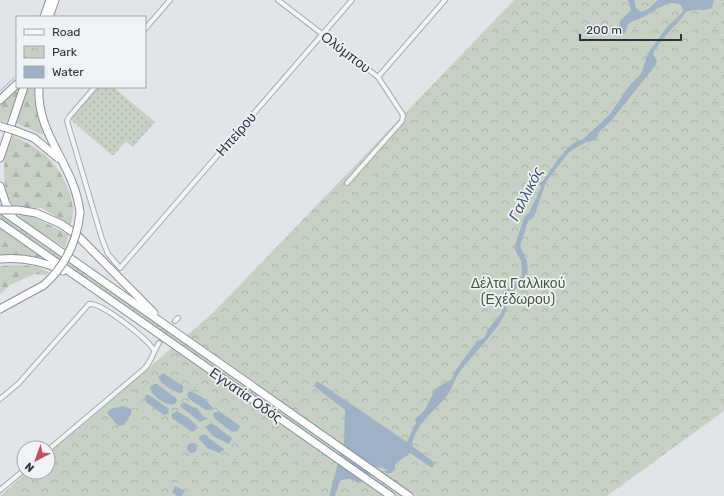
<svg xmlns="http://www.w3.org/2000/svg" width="724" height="496" viewBox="0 0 724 496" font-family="Rubik,sans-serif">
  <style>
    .grass { fill: url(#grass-dots) }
    .forest { fill: url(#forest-firs) }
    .park { fill: url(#park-crowns) }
    .water { fill: #9fb2c5 }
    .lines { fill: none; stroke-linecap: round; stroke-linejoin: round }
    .stream { stroke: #9fb2c5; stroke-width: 1 }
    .minor-tunnel { stroke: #bdc0c6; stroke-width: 4; stroke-dasharray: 4 2; stroke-linecap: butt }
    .minor-casing { stroke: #a7abb2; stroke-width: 6 }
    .motorway-casing { stroke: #89929e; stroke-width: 9 }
    .minor { stroke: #f3f5f7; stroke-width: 4 }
    .motorway { stroke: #fff; stroke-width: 7 }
    .motorway-bridge-casing { stroke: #89929e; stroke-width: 9; stroke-linecap: butt }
    .motorway-bridge { stroke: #fff; stroke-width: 7 }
    .labels { text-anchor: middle; stroke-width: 3.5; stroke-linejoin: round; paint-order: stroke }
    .street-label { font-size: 14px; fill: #2b323e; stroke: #f0f3f6 }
    .park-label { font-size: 14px; fill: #405939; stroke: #f0f3f6 }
    .water-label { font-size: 15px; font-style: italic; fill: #38526f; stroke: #f0f3f6 }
  </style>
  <defs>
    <pattern id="grass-dots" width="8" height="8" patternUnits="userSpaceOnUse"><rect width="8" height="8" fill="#c7d1c3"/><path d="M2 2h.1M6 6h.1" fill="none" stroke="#abb4a9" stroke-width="1.8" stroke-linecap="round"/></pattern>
    <pattern id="forest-firs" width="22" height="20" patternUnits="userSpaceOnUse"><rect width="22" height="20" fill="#c7d1c3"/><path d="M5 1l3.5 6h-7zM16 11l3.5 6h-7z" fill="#abb4a9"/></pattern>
    <pattern id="park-crowns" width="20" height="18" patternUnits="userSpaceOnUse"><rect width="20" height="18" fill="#c7d1c3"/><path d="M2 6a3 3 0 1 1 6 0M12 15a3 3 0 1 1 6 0" fill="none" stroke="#abb4a9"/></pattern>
  </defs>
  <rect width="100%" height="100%" fill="#e1e4e8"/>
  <g class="grass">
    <path d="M97,87H113L155,122L133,147L126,141L113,156L71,120L74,114Z"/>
    <path d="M0,214L195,349L256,398L0,221Z"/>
  </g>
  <g class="forest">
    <path d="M19,87H22L11,121L0,122V103Z"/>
    <path d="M28,87H36V104L43,135L16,123Z"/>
    <path d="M13,136C43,150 59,162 70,194C73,204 75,215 70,225L42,208H36L34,217L69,235L65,248C51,238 32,229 20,216C0,194 0,160 13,136Z"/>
    <path d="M0,227L54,262L25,255H0Z"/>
    <path d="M15,265L36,266L49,272L46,275L35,274L10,285L0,295V266Z"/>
  </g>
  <path class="park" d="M514,0H724V411L607,496H0L27,472H48V454L214,312Z"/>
  <g class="water">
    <path d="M628,0H634L636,8L641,12L647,10L658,0H714L712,8C703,12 695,8 686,12C676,27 661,37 653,54L657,61L655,66L611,121L599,132L596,140L586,142L569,152L546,182L534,217L528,221L520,246L527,261L528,271L520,285L507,296C506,301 507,307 506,311C498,332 472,354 459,373C454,380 452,390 446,397C433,412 414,426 412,446L435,463L432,468L410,453L395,464V469L391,473H385L387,469L377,467C372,474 367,481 358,483C352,479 347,477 340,481L335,496H329L344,442L345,410L314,386L317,381L407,442L416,423L415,419L425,410L435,389L452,379L455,371L477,341L484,338L489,328L503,311L501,302L505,289L516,283L522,275L521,261L514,248L524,218L526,215L529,213L541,187L539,183L543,181C551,170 569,139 582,140L610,114L629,86L641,74L648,53L667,27L683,12C683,8 682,6 679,4C668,0 658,9 649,14C642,18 636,20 629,23L625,33L621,35L619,30L620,21L631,10Z"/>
    <path d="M163,373L183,386V392L180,393C171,390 163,385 158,377Z"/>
    <path d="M154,384H157L176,398L177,401L175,404C167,407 151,396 150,387Z"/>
    <path d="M190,391L202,397L213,408L210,410H206L188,398L187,394Z"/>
    <path d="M145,395H149L169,409L168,414L164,415L146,402Z"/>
    <path d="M183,402L197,409L206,419L200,422L180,406Z"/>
    <path d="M123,406L131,409V414L124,425L118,426L107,413L111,409Z"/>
    <path d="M177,411L190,419L197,426L196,430L192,432L172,418V414Z"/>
    <path d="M219,411L240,426L238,431L232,432L214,418L213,413Z"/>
    <path d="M211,423L232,438L229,444L213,436L205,427Z"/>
    <path d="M203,434L224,449L223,451L219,453L207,448L198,438Z"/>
    <circle cx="192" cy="448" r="5"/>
    <path d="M175,486L185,491L182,496H177L172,492Z"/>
  </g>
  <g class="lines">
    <path class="stream" d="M0,91L14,78"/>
    <path class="minor-tunnel" d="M163,338L175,321"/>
    <g class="minor-casing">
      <g id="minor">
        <path d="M278,0L378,77L403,115L402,121L347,183"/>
        <path d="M145,29L170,0"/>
        <path d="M378,77L445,0"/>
        <path d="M95,87L69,117L67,121L102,239L108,254L120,268L352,0"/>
        <path d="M175,321L178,318"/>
        <path d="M0,399L18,384L89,304C102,302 147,339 154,350"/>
        <path d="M48,450L144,369C152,361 153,352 159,343"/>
        <path d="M0,490L24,470"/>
      </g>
    </g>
    <g class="motorway-casing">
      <g id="motorway">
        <path d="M44,17L50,0"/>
        <path d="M49,17L55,0"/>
        <path d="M39,87C36,136 75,164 80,213"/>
        <path d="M0,100L17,84"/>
        <path d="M16,131L34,138L58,158"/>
        <path d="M0,158L24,87"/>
        <path d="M0,186L6,204L13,213"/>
        <path d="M0,209L409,496"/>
        <path d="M36,213L61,224L77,235L154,313"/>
        <path d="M0,223L391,496"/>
        <path d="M0,259C23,257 43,261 63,271"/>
        <path d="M0,309L44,285"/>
      </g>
    </g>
    <use href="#minor" class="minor"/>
    <use href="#motorway" class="motorway"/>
    <g class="motorway-bridge-casing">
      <g id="motorway-bridge">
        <path d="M0,126L16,131"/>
        <path d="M0,210H18L36,213"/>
        <path d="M44,285C66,265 77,242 80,213"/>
      </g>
    </g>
    <use href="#motorway-bridge" class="motorway-bridge"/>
  </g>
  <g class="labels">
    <g class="street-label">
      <text transform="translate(346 52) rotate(37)" y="5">Ολύμπου</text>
      <text transform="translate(236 134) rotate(-49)" y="5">Ηπείρου</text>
      <text transform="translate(246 395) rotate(35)" y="5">Εγνατία Οδός</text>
    </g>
    <g class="park-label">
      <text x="518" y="288">Δέλτα Γαλλικού<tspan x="518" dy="16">(Εχέδωρου)</tspan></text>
    </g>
    <g class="water-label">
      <text transform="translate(526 194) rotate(-63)" y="5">Γαλλικός</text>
    </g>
  </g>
  <rect x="16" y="16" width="130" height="72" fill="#f0f3f6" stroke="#a1a6ac"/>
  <rect x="24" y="29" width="20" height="6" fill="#f3f5f7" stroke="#a1a6ac"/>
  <text x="52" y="36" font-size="12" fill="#2b323e">Road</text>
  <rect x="24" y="46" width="20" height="12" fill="url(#park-crowns)" stroke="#a1a6ac"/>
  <text x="52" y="56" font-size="12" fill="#2b323e">Park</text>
  <rect x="24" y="66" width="20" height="12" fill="#9fb2c5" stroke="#a1a6ac"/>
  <text x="52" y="76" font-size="12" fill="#2b323e">Water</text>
  <g transform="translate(36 460) rotate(221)"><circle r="19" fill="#f0f3f6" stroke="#a1a6ac"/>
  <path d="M0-3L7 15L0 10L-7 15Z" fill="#c35064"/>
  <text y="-6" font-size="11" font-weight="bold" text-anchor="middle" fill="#2b323e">N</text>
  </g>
  <path d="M580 34v6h101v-6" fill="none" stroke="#2b323e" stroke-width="2"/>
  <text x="586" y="34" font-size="12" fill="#2b323e" stroke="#f0f3f6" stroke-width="3" paint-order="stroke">200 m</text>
</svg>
